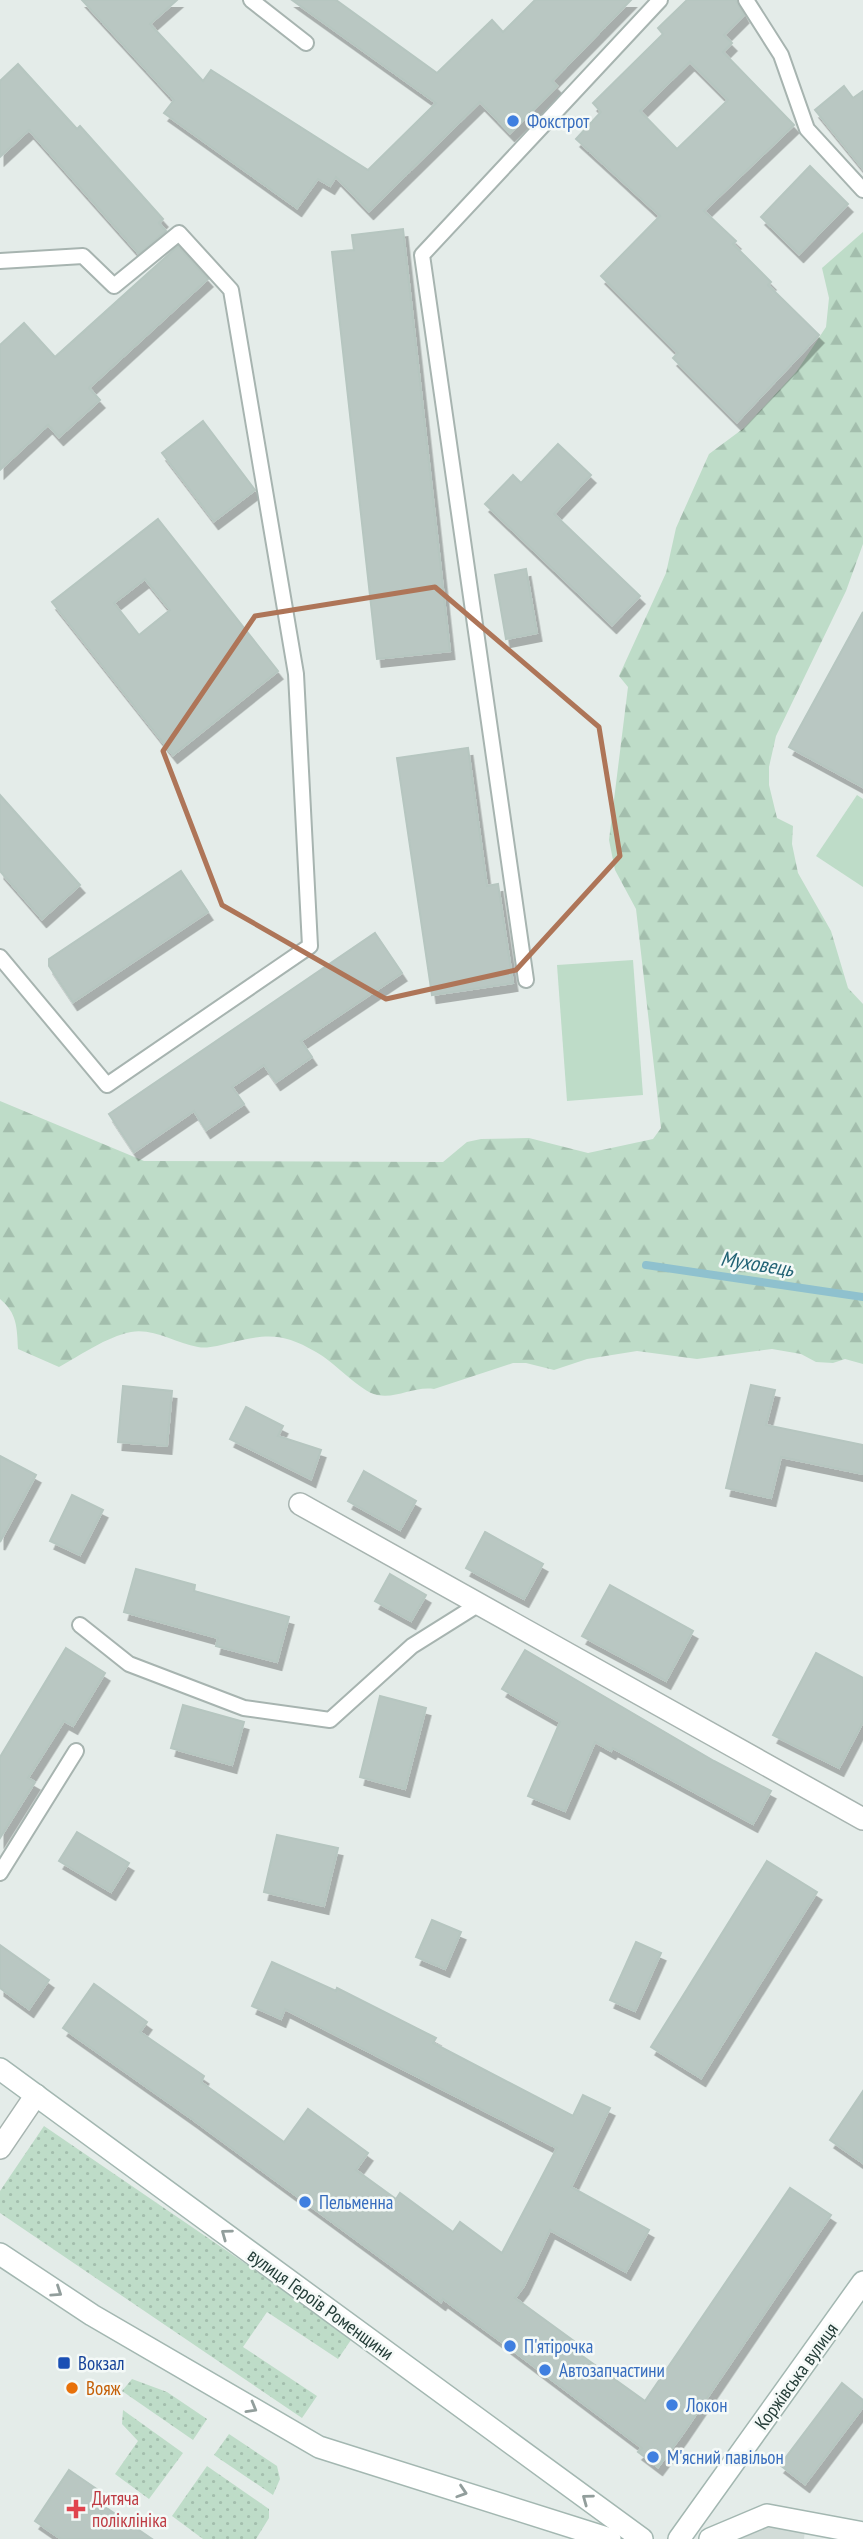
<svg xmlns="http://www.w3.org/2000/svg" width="863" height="2539" viewBox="0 0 863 2539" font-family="'PT Sans Narrow',sans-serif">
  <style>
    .built { fill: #d2dcd8 }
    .grass { fill: url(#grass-dots) }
    .forest { fill: url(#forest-firs) }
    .pitch { fill: #bedcc8 }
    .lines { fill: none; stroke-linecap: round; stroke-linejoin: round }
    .stream { stroke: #8fc1ce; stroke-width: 8 }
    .building { fill: #b9c7c2; stroke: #b6c6c0; stroke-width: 2; fill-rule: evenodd; filter: url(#shadow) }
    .lane-casing { stroke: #a7b4b0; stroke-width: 18 }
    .street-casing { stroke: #a7b4b0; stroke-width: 24 }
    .secondary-casing { stroke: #a3b7b1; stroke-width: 24 }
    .lane { stroke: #fff; stroke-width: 14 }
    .street { stroke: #fff; stroke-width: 21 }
    .secondary { stroke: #fff; stroke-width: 21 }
    .oneway { stroke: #929e9c }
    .marked { fill: none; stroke: #ae7558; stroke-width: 5; stroke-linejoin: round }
    .shop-dot { fill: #3f7fe0; stroke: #f4f9f7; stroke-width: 2.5 }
    .transit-dot { fill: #1a4fb4; stroke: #f4f9f7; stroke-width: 2.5 }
    .food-dot { fill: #e8710a; stroke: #f4f9f7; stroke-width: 2.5 }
    .health-dot { fill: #e0444e; stroke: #f4f9f7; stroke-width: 2.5 }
    .labels { text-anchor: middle; stroke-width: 5; stroke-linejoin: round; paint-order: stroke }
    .shop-label { font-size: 19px; fill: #366cbe; stroke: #f4f9f7; text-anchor: start }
    .street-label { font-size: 19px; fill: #243d38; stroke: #f4f9f7 }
    .transit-label { font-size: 19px; fill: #164399; stroke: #f4f9f7; text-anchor: start }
    .food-label { font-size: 19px; fill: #c56008; stroke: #f4f9f7; text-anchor: start }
    .health-label { font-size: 19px; fill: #be3a42; stroke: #f4f9f7; text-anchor: start }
    .water-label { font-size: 21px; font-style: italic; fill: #226375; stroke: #f4f9f7 }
  </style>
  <defs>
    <pattern id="grass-dots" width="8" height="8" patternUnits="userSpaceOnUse" patternTransform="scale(1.75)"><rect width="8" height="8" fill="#bedcc8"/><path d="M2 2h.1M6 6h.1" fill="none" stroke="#a3bead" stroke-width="1.8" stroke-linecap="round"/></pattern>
    <pattern id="forest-firs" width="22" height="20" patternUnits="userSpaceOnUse" patternTransform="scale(1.75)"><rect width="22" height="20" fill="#bedcc8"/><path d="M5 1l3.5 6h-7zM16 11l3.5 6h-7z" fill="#a3bead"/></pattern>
    <filter id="shadow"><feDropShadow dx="4.5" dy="8" stdDeviation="0" flood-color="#0004"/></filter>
  </defs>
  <rect width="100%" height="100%" fill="#e4ece9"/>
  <path class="built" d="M762,2526L805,2530L804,2539H729Z"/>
  <g class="grass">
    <path d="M44,2126L353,2337L338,2359L267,2312L243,2347L317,2396L302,2418L0,2213V2191Z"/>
    <path d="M132,2379L167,2392L207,2419L193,2440L122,2391Z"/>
    <path d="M123,2410L183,2453L149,2499L115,2474L138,2441L122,2424Z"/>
    <path d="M229,2434L277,2466L280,2479L273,2495L214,2455Z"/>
    <path d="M207,2466L269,2509V2518L256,2539H203L172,2516Z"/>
  </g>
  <path class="forest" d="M863,232V544L846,591L776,736L769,767V785L777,818L793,826L792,844L798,873L831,931L848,988L863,1004V1364L845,1359L833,1363L816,1362L801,1354L772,1349L697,1359L637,1351L587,1359L554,1370L526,1363H513L434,1389C414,1386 397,1399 377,1395C361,1392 333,1361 316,1352C282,1332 266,1334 229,1343C220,1345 208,1349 198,1347C175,1343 154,1328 131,1332C106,1337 81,1355 59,1367L18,1349C17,1327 17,1313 0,1299V1101L144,1161L443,1162L467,1142L481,1139L529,1138L588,1153L653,1139L661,1128L636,909L615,870L609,840L628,687L619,676L666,573L676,528L709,454L744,428L797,371L826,327L829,298L822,268Z"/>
  <g class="pitch">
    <path d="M857,795L863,799V887L816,856Z"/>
    <path d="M633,960L643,1095L567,1101L557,965Z"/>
  </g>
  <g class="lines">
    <path class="stream" d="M646,1265L863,1297"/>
  </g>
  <g class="building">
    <path d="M82,0H177L150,24L203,81L211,70L368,170L436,103L292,0H336L437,73L492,20L503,32L535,0H631L552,81L557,86L510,133L480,102L369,211L336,177L330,186L318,179L297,208L164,113L174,100Z"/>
    <path d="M687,0H736L744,15L724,35L732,43L723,52L794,125L704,211L736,241L733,244L771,282L768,285L819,335L737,422L673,358L678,353L601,276L660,216L576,139L601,112L593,103L663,34L658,28ZM690,62L728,100L677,149L640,111Z"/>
    <path d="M18,64L77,129L80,126L163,219L159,223L166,231L139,254L29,130L0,157V81Z"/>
    <path d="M844,86L853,98L863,91V169L815,110Z"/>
    <path d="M810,166L848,204L799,254L761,217Z"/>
    <path d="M403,229L450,651L377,659L332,252L354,250L352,235Z"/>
    <path d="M178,246L208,279L89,388L100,400L59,437L48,425L0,470V345L24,323L55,357Z"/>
    <path d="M203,421L255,490L214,521L162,453Z"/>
    <path d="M558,444L591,475L554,514L640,596L612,625L485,504L513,475L521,483Z"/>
    <path d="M158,519L278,671L173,755L52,602ZM145,579L170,610L139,635L114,603Z"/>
    <path d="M526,569L537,633L506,639L495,575Z"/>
    <path d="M863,612V787L789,747Z"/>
    <path d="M468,748L487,886L498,884L513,983L432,995L397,758Z"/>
    <path d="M0,795L80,885L42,919L0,871Z"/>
    <path d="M181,871L208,912L73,1002L49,966V959Z"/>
    <path d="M375,933L402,973L301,1041L312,1057L276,1082L264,1065L232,1087L244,1104L206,1130L194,1111L134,1152L109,1114Z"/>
    <path d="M751,1385L775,1390L766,1425L863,1445V1474L781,1457L771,1498L726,1488Z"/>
    <path d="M123,1386L172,1391L167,1446L118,1442Z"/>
    <path d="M246,1407L283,1426L278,1436L321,1450L311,1479L230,1439Z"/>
    <path d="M0,1456L36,1475L0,1542Z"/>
    <path d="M364,1471L416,1501L400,1530L348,1501Z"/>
    <path d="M72,1495L103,1510L80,1555L50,1541Z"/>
    <path d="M485,1532L543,1564L524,1599L466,1568Z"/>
    <path d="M136,1569L195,1585L194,1591L289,1617L277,1662L216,1646L218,1638L124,1612Z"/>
    <path d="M390,1574L426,1595L411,1621L375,1601Z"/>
    <path d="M610,1585L693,1631L666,1681L582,1636Z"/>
    <path d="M66,1648L105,1673L73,1726L64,1721L28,1778L35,1782L0,1838V1757Z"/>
    <path d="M525,1650L714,1761L771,1791L753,1824L613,1748L611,1751L595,1742L565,1811L528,1796L560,1722L502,1689Z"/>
    <path d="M816,1653L863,1678V1722L839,1768L773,1735Z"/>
    <path d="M380,1696L426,1708L405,1789L360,1777Z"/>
    <path d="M183,1705L244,1722L232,1765L171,1748Z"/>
    <path d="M77,1832L129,1863L111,1892L59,1861Z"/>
    <path d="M277,1835L338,1848L324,1906L264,1892Z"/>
    <path d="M767,1861L817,1892L701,2078L651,2047Z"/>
    <path d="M432,1920L461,1932L445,1969L416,1957Z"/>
    <path d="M636,1942L661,1953L635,2011L610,2000Z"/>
    <path d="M0,1945L49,1980L29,2009L0,1988Z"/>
    <path d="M272,1962L336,1991L337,1988L436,2038L433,2043L573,2116L583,2095L610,2108L571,2187L649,2230L626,2272L550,2230L524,2286L515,2298L578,2344L574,2350L645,2401L790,2188L831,2215L682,2435L658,2467L638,2452L642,2448L503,2343L443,2299L441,2302L192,2119L63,2028L94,1984L147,2022L140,2032L204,2076L201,2082L284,2142L308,2109L368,2153L356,2170L396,2199L400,2193L453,2232L460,2222L502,2253L557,2148L285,2009L281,2019L252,2006Z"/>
    <path d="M863,2091V2163L830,2140Z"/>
    <path d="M842,2383L863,2400V2407L805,2484L780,2465Z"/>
    <path d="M69,2470L98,2490L92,2498L152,2539H61L35,2521Z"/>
  </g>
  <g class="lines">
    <g class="lane-casing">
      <g id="lane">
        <path d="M251,0L306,43"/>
        <path d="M746,0L781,55L807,129L863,190"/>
        <path d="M0,261L83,256L114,286L179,233L231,290L296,674L310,946L107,1085L0,957"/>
        <path d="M526,980L422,255L660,0"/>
        <path d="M80,1625L129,1664L244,1708L330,1720L412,1646L479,1604"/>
        <path d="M0,1873L76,1751"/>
      </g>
    </g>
    <g class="street-casing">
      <g id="street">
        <path d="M300,1504L863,1819"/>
        <path d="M0,2148L36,2095"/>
      </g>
    </g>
    <g class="secondary-casing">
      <g id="secondary">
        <path d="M0,2069L642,2539"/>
        <path d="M0,2254L92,2315L319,2447L610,2539"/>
        <path d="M679,2539L863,2282"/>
        <path d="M710,2539L767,2515L863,2533"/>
      </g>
    </g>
    <use href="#lane" class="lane"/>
    <use href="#street" class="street"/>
    <use href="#secondary" class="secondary"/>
  </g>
  <defs><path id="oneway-chevron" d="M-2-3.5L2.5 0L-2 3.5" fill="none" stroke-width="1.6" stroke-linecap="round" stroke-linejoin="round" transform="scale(1.75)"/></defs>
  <g class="oneway">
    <use href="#oneway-chevron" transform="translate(226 2234) rotate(-144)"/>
    <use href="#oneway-chevron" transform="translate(57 2292) rotate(34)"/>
    <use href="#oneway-chevron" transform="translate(252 2408) rotate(30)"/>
    <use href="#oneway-chevron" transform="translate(462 2492) rotate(18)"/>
    <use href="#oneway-chevron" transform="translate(587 2499) rotate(-144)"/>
  </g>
  <path class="marked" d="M435,587L599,727L620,856L516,970L386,999L222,905L163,751L255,616Z"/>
  <g class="shop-dot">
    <circle cx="513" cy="121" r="7"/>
    <circle cx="305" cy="2202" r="7"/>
    <circle cx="510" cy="2346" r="7"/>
    <circle cx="545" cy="2370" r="7"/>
    <circle cx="672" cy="2405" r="7"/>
    <circle cx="653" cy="2457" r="7"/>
  </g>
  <rect class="transit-dot" x="57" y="2356" width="14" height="14" rx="3.5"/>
  <circle class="food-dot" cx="72" cy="2388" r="7"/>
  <path class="health-dot" d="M72.5 2498.5h7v7h7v7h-7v7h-7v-7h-7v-7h7z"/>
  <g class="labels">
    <g class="shop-label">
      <text x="527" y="128">Фокстрот</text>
      <text x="319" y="2209">Пельменна</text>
      <text x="524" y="2353">П'ятірочка</text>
      <text x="559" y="2377">Автозапчастини</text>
      <text x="686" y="2412">Локон</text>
      <text x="667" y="2464">М'ясний павільон</text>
    </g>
    <g class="street-label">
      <text transform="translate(321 2304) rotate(36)" y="7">вулиця Героїв Роменщини</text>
      <text transform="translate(796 2376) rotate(-54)" y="7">Коржівська вулиця</text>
    </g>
    <g class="transit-label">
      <text x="78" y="2370">Вокзал</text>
    </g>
    <g class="food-label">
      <text x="86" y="2395">Вояж</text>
    </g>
    <g class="health-label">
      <text x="92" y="2505">Дитяча<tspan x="92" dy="22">поліклініка</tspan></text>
    </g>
    <g class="water-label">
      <text transform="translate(757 1264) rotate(9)" y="7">Муховець</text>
    </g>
  </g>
</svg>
